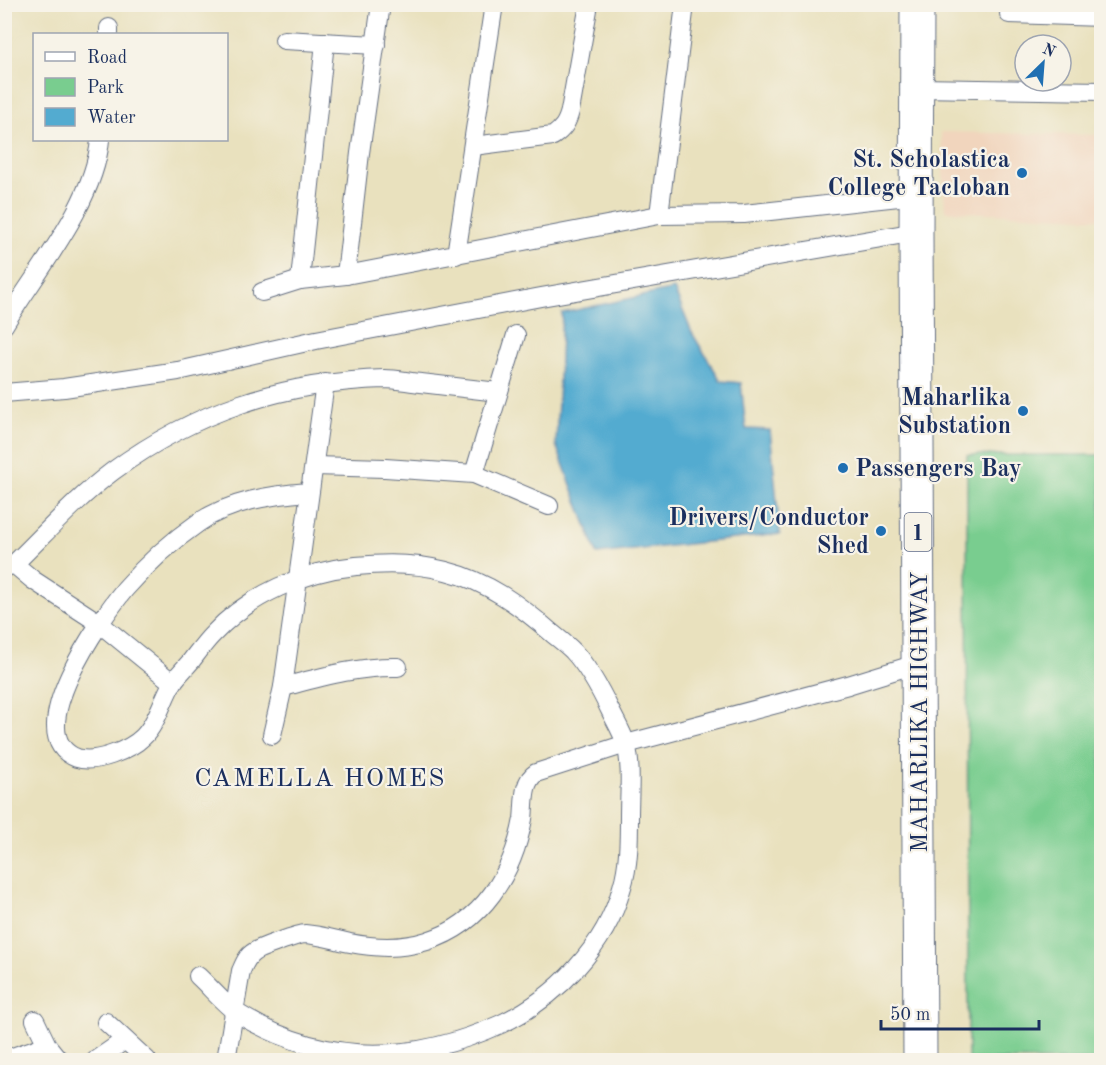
<svg xmlns="http://www.w3.org/2000/svg" width="1106" height="1065" viewBox="0 0 1106 1065" font-family="'Old Standard TT',serif">
  <style>
    .built { fill: #f1d5bd }
    .green { fill: #79cd8f; stroke: #4a7e76; stroke-width: 1.5 }
    .water { fill: #53abd0; stroke: #376d97; stroke-width: 1.5 }
    .lines { fill: none; stroke-linecap: round; stroke-linejoin: round }
    .street-casing { stroke: #636d80; stroke-width: 20 }
    .highway-casing { stroke: #636d80; stroke-width: 35 }
    .street { stroke: #fff; stroke-width: 18 }
    .highway { stroke: #fff; stroke-width: 33 }
    .poi-dot { fill: #1f6fb2; stroke: #f7f3e8; stroke-width: 2 }
    .labels { text-anchor: middle; stroke-width: 4.5; stroke-linejoin: round; paint-order: stroke }
    .shield { fill: #f7f3e8; stroke: #5d6a87; stroke-width: 1.5 }
    .shield-label { font-size: 22px; font-weight: bold; fill: #1b2f5e }
    .poi-label { font-size: 24px; font-weight: bold; fill: #1b2f5e; stroke: #f7f3e8; text-anchor: end }
    .street-label { font-size: 24px; fill: #1b2f5e; stroke: #f7f3e8 }
    .neighbourhood-label { font-size: 26px; letter-spacing: 1.5px; fill: #1b2f5e; stroke: #f7f3e8 }
  </style>
  <rect width="100%" height="100%" fill="#f7f3e8"/>
  <filter id="ink" filterUnits="userSpaceOnUse"><feTurbulence type="fractalNoise" baseFrequency=".0167" numOctaves="2"/><feDisplacementMap in="SourceGraphic" scale="12" xChannelSelector="R" yChannelSelector="G"/><feConvolveMatrix kernelMatrix="1 2 1 2 8 2 1 2 1" color-interpolation-filters="sRGB"/></filter>
  <filter id="wash" filterUnits="userSpaceOnUse"><feTurbulence type="fractalNoise" baseFrequency=".008" numOctaves="4" result="noise"/><feDisplacementMap in="SourceGraphic" scale="24" xChannelSelector="R" yChannelSelector="G"/><feGaussianBlur stdDeviation="1.35" result="paint"/><feColorMatrix in="noise" values="0 0 0 0 0 0 0 0 0 0 0 0 0 0 0 0 0 1.4 0 .05"/><feComposite in="paint" operator="in"/></filter>
  <g filter="url(#wash)">
    <rect width="100%" height="100%" fill="#e9e1be"/>
    <path class="built" d="M941,132L1101,135V219L945,211Z"/>
    <path class="green" d="M967,455H1101V1060H968Z"/>
    <path class="water" d="M674,289L692,333L721,381L741,383L746,429L770,430L780,534L597,554L556,445L562,313Z"/>
  </g>
  <g filter="url(#ink)">
    <g class="lines">
      <g class="street-casing">
        <g id="street">
          <path d="M1009,14L1102,17"/>
          <path d="M109,34V28"/>
          <path d="M284,40L376,45"/>
          <path d="M917,88L1102,91"/>
          <path d="M473,146L553,136C563,129 567,123 570,111L589,4"/>
          <path d="M659,215L685,4"/>
          <path d="M456,255L494,4"/>
          <path d="M346,275L360,153L381,4"/>
          <path d="M300,280L325,42"/>
          <path d="M262,292L300,280L346,275L659,215L744,214L917,195"/>
          <path d="M4,325C37,270 94,204 100,140"/>
          <path d="M4,393L64,388L178,371L316,340L541,297L916,232"/>
          <path d="M314,466L385,468L474,474L549,506"/>
          <path d="M474,474L516,335"/>
          <path d="M14,564C46,533 77,498 113,471C195,411 283,382 385,379C397,379 409,382 421,383C447,386 472,389 498,392"/>
          <path d="M4,568L14,564L33,580L99,623L173,683"/>
          <path d="M283,687C321,677 359,666 398,667"/>
          <path d="M272,735L283,687L325,383"/>
          <path d="M198,976C211,988 223,1003 237,1013C321,1065 411,1065 501,1024C556,998 606,947 622,887C629,865 629,839 629,816C629,794 632,765 626,744C623,734 616,722 611,712C601,691 589,668 573,651C567,645 559,639 553,634C521,606 487,581 446,571C417,563 385,563 356,566C304,571 249,595 213,634C205,642 198,652 191,661C185,668 178,675 173,682C163,698 157,724 143,737C130,750 95,764 77,758C17,736 102,617 125,589C146,565 172,541 198,523C230,501 271,495 309,492"/>
          <path d="M35,1020L47,1045L59,1060"/>
          <path d="M106,1022L147,1060"/>
          <path d="M4,1060L47,1045"/>
          <path d="M96,1060L125,1040"/>
          <path d="M226,1060L241,971C244,964 247,956 254,952C259,948 299,934 305,934C320,935 335,940 350,943C375,948 402,949 427,941C482,924 513,874 523,819C525,804 522,782 536,773L626,744L848,685L919,663"/>
        </g>
      </g>
      <g class="highway-casing">
        <path id="highway" d="M917,4L916,232L920,1060"/>
      </g>
      <use href="#street" class="street"/>
      <use href="#highway" class="highway"/>
    </g>
  </g>
  <g class="poi-dot">
    <circle cx="1022" cy="173" r="6"/>
    <circle cx="1023" cy="411" r="6"/>
    <circle cx="843" cy="468" r="6"/>
    <circle cx="881" cy="531" r="6"/>
  </g>
  <g class="labels">
    <rect class="shield" x="904.5" y="513" width="27" height="38" rx="4.5"/>
    <g class="shield-label">
      <text x="918" y="540">1</text>
    </g>
    <g class="poi-label">
      <text x="1010" y="167">St. Scholastica<tspan x="1010" dy="28">College Tacloban</tspan></text>
      <text x="1011" y="405">Maharlika<tspan x="1011" dy="28">Substation</tspan></text>
      <text x="855" y="476" text-anchor="start">Passengers Bay</text>
      <text x="869" y="525">Drivers/Conductor<tspan x="869" dy="28">Shed</tspan></text>
    </g>
    <g class="street-label">
      <text transform="translate(919 712) rotate(-90)" y="8">MAHARLIKA HIGHWAY</text>
    </g>
    <g class="neighbourhood-label">
      <text x="320" y="786">CAMELLA HOMES</text>
    </g>
  </g>
  <rect width="1106" height="1065" fill="none" stroke="#f7f3e8" stroke-width="24"/>
  <rect x="33" y="33" width="195" height="108" fill="#f7f3e8" stroke="#9fa5b1" stroke-width="1.5"/>
  <rect x="45" y="52" width="30" height="9" fill="#ffffff" stroke="#9fa5b1" stroke-width="1.5"/>
  <text x="87" y="63" font-size="18" fill="#1b2f5e">Road</text>
  <rect x="45" y="78" width="30" height="18" fill="#79cd8f" stroke="#9fa5b1" stroke-width="1.5"/>
  <text x="87" y="93" font-size="18" fill="#1b2f5e">Park</text>
  <rect x="45" y="108" width="30" height="18" fill="#53abd0" stroke="#9fa5b1" stroke-width="1.5"/>
  <text x="87" y="123" font-size="18" fill="#1b2f5e">Water</text>
  <g transform="translate(1043 63) rotate(25)"><circle r="28" fill="#f7f3e8" stroke="#9fa5b1" stroke-width="1.5"/>
  <path d="M0-4.5L10 22L0 15L-10 22Z" fill="#1f6fb2"/>
  <text y="-9" font-size="16" font-weight="bold" text-anchor="middle" fill="#1b2f5e">N</text>
  </g>
  <path d="M881 1020v9h158v-9" fill="none" stroke="#1b2f5e" stroke-width="3"/>
  <text x="890" y="1020" font-size="18" fill="#1b2f5e" stroke="#f7f3e8" stroke-width="4.5" paint-order="stroke">50 m</text>
</svg>
